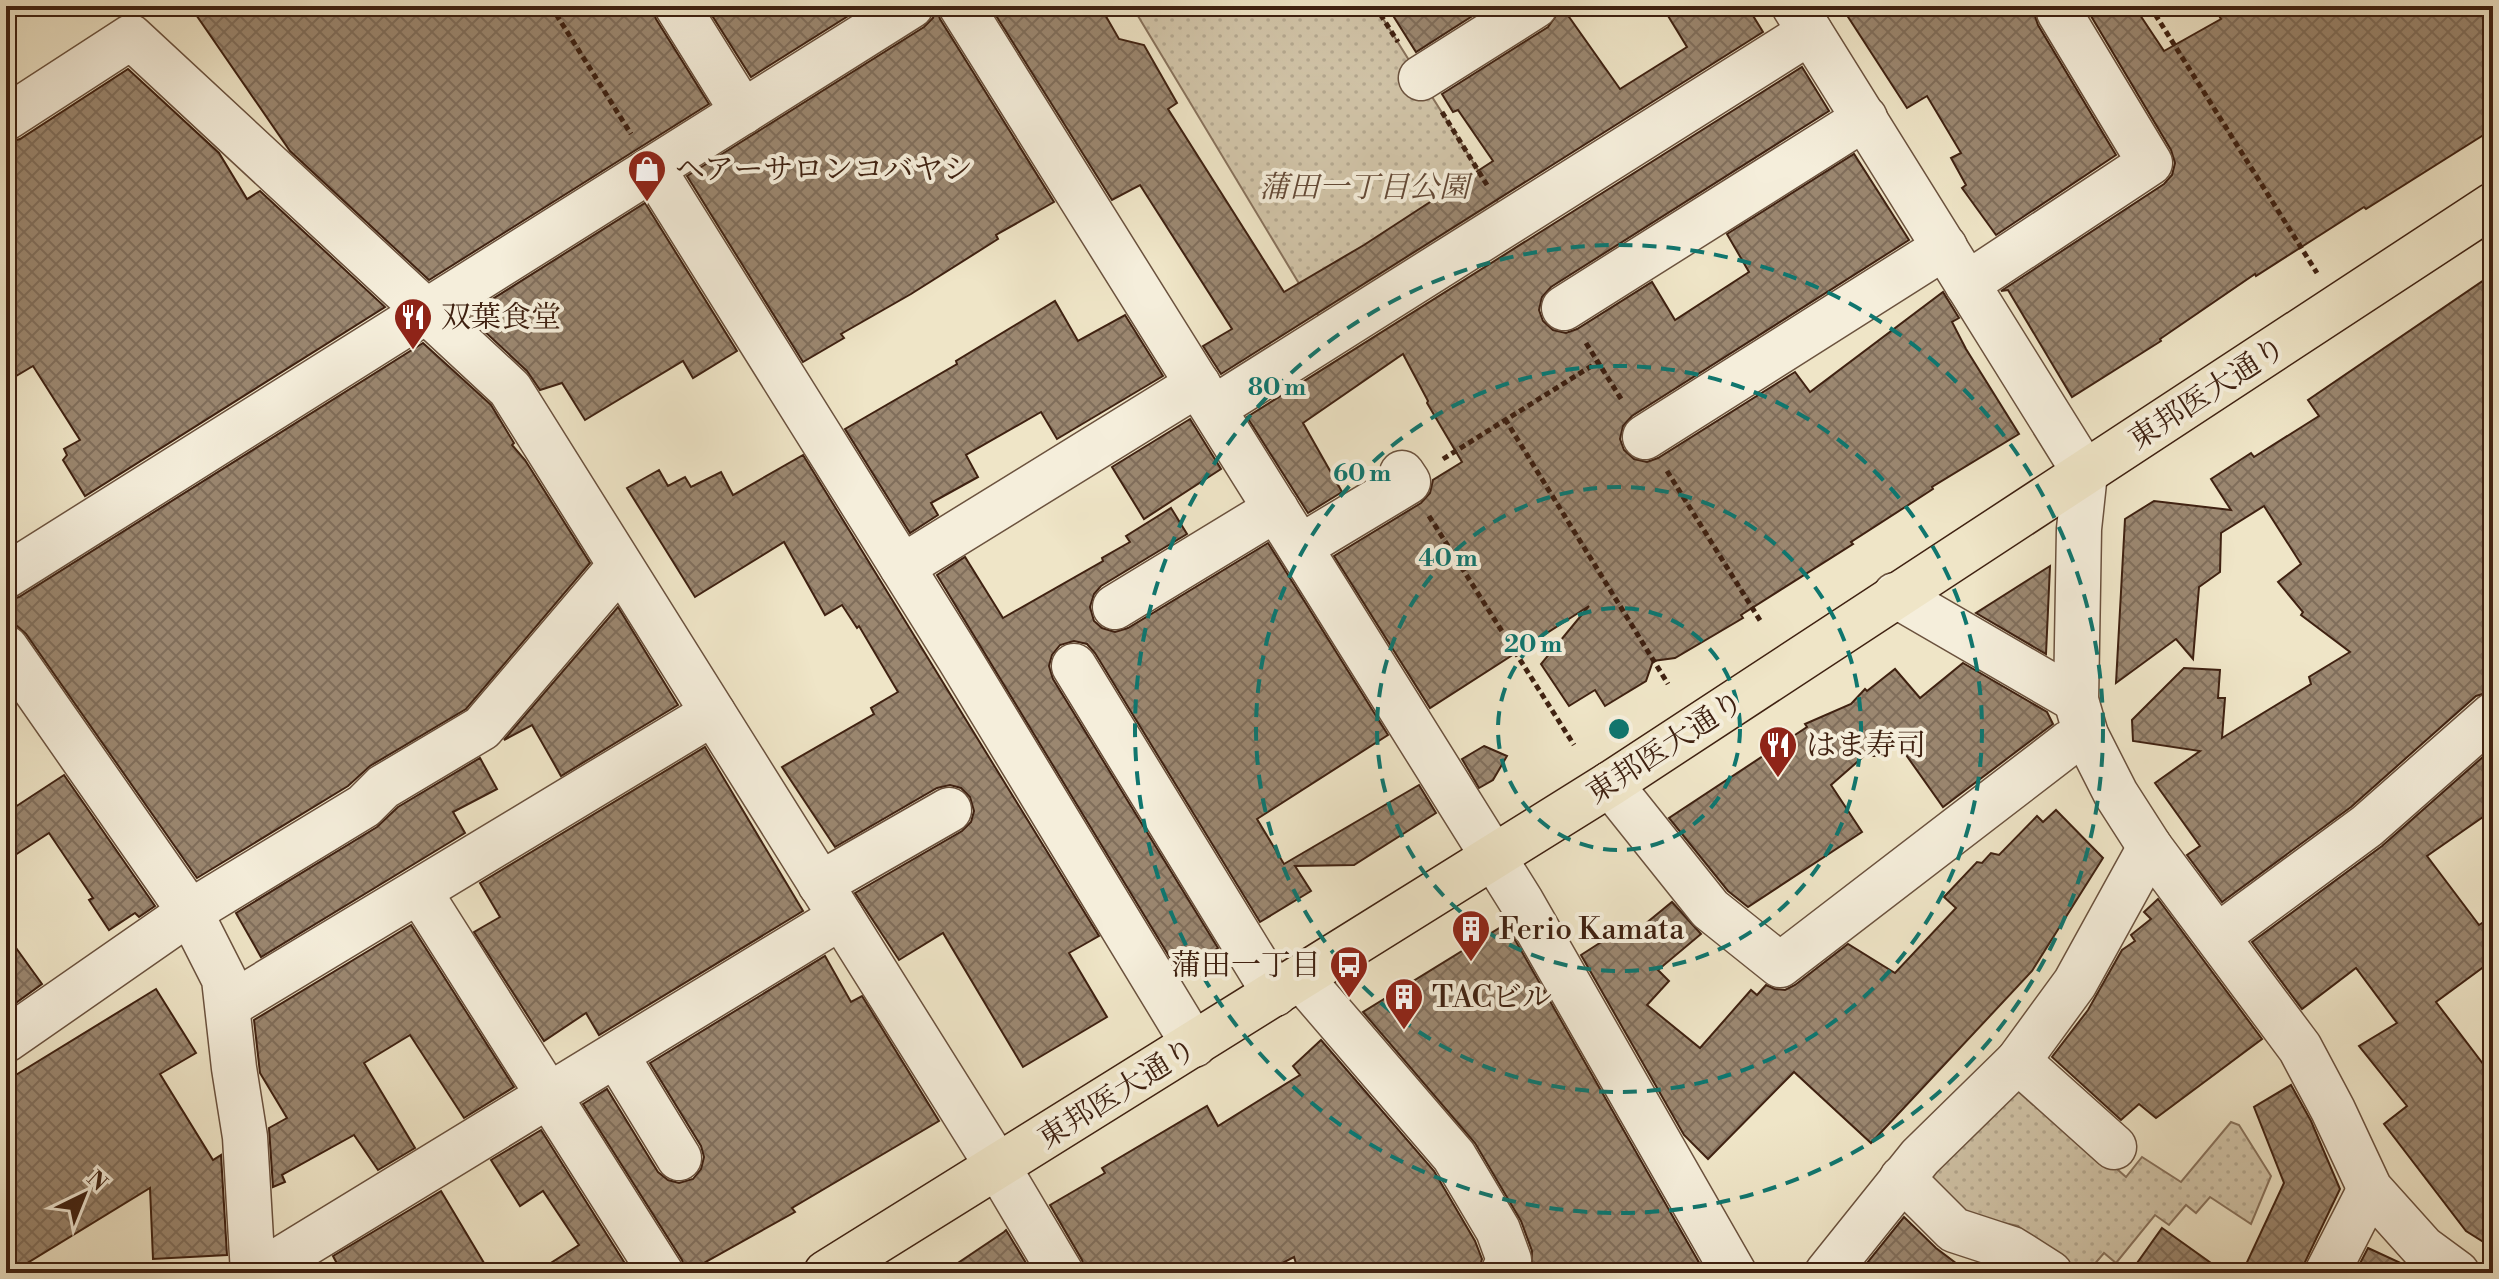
<svg xmlns="http://www.w3.org/2000/svg" width="2499" height="1279" viewBox="0 0 2499 1279" font-family="'Libre Bodoni','Noto Serif JP',serif">
  <style>
    .park { fill: url(#park-dots); stroke: #88725c; stroke-width: 2 }
    .building { fill: url(#building-cross-hatch); stroke: #3f2111; stroke-width: 2 }
    .lines { fill: none; stroke-linecap: round; stroke-linejoin: round }
    .minor-casing { stroke: #6b523e; stroke-width: 47 }
    .major-casing { stroke: #3f2111; stroke-width: 47 }
    .path { stroke: #3f2111; stroke-width: 5; stroke-dasharray: 6 4; stroke-linecap: butt }
    .minor { stroke: #f5eedb; stroke-width: 44 }
    .major { stroke: #efe5c7; stroke-width: 44 }
    .ring { fill: none; stroke: #0f766e; stroke-width: 4; stroke-dasharray: 14 10 }
    .labels { text-anchor: middle; stroke-width: 8; stroke-linejoin: round; paint-order: stroke }
    .poi-label { font-size: 30px; fill: #3f2111; stroke: #f5eedb; text-anchor: start }
    .park-label { font-size: 30px; font-style: italic; fill: #644a37; stroke: #f5eedb }
    .street-label { font-size: 30px; fill: #3f2111; stroke: #f5eedb }
    .centre { fill: #0f766e; stroke: #f5eedb; stroke-width: 4 }
    .ring-label { font-size: 24px; text-anchor: middle; font-weight: bold; fill: #0f766e; stroke: #f5eedb; stroke-width: 8; stroke-linejoin: round; paint-order: stroke }
  </style>
  <defs>
    <pattern id="park-dots" width="8" height="8" patternUnits="userSpaceOnUse" patternTransform="scale(2)"><rect width="8" height="8" fill="#d1c4a8"/><path d="M2 2h.1M6 6h.1" fill="none" stroke="#b4a890" stroke-width="1.8" stroke-linecap="round"/></pattern>
    <pattern id="building-cross-hatch" width="8" height="8" patternUnits="userSpaceOnUse" patternTransform="scale(2)"><rect width="8" height="8" fill="#9b8770"/><path d="M0 0l8 8M0 8l8-8" fill="none" stroke="#806e5b"/></pattern>
  </defs>
  <rect width="100%" height="100%" fill="#efe5c7"/>
  <filter id="stains"><feTurbulence type="fractalNoise" baseFrequency=".0025" numOctaves="4"/><feColorMatrix values="0 0 0 0 .2 0 0 0 0 .09 0 0 0 0 .02 0 0 0 .5 -.17"/></filter>
  <radialGradient id="worn" r=".72"><stop offset=".6" stop-color="#630" stop-opacity="0"/><stop offset="1" stop-color="#630" stop-opacity=".3"/></radialGradient>
  <g class="park">
    <path d="M1132,6H1375L1510,221L1330,335Z"/>
    <path d="M2011,1076L2126,1177L2142,1157L2181,1182L2231,1122L2239,1125L2271,1176L2251,1224L2210,1197L2196,1213L2186,1205L2169,1225L2155,1215L2116,1263L2104,1253L2087,1273H2076L2018,1226L1956,1213L1923,1183Z"/>
  </g>
  <g class="building">
    <path d="M190,6H652L656,19L709,104L429,280L290,151Z"/>
    <path d="M706,6H864L751,77Z"/>
    <path d="M936,6L940,19L1054,202L996,235L998,239L911,294L841,334L844,338L803,362L687,176L924,27L933,18Z"/>
    <path d="M990,6H1100L1119,39L1144,45L1177,103L1168,109L1284,292L1364,245L1493,161L1458,110L1453,112L1442,94L1548,27L1562,7L1620,89L1687,47L1662,6H1747L1763,32L1221,374L1203,346L1232,329L1140,185L1112,200Z"/>
    <path d="M1387,6H1488L1416,52Z"/>
    <path d="M1841,6H2036L2034,13L2038,25L2116,155L1996,235L1962,188L1966,185L1951,158L1961,153L1927,96L1907,108Z"/>
    <path d="M2085,6H2134L2164,51L2221,19L2213,6H2493V129L2366,209L2364,207L2256,276L2255,274L2160,339L2161,341L2072,397L2008,290L2001,291L2164,184L2172,175L2175,163L2171,150Z"/>
    <path d="M1802,67L1829,111L1551,287L1542,297L1539,310L1543,321L1553,330L1566,333L1577,329L1652,282L1675,320L1749,272L1727,234L1854,154L1909,240L1632,416L1623,426L1620,439L1624,450L1634,459L1647,462L1658,458L1795,372L1810,392L1943,292L1959,318L1952,322L1966,349L2019,434L1932,487L1933,489L1851,542L1853,544L1741,615L1743,618L1675,658L1653,661L1646,681L1605,706L1595,690L1569,706L1541,664L1589,606L1430,708L1334,556L1421,503L1430,493L1433,480L1462,462L1427,403L1428,401L1403,354L1303,423L1342,492L1308,513L1247,417Z"/>
    <path d="M128,69L219,153L247,199L260,191L385,307L85,496L63,460L67,455L64,449L80,440L33,366L6,382V143L20,139Z"/>
    <path d="M645,203L737,351L693,378L683,361L585,420L562,383L540,390L527,371L467,315Z"/>
    <path d="M2493,274V691L2476,696L2351,807L2222,902L2187,855L2200,846L2155,783L2200,751L2133,741L2132,720L2184,668L2220,670L2218,698H2225L2222,738L2311,684L2309,677L2350,652L2301,615L2303,612L2278,582L2301,564L2264,506L2221,533L2220,572L2199,587L2193,659L2176,639L2116,683L2125,519L2154,501L2231,510L2211,479L2251,453L2254,457L2319,416L2308,400Z"/>
    <path d="M1055,301L1078,341L1125,315L1163,376L1057,439L1041,412L966,455L978,477L931,503L938,515L910,533L845,429L957,364L956,361Z"/>
    <path d="M423,343L491,405L514,443L512,445L525,460L590,563L466,709L370,766L348,786L197,878L26,634L17,626L6,622V601L19,597Z"/>
    <path d="M1190,419L1221,469L1144,519L1112,467Z"/>
    <path d="M803,455L1099,936L1069,953L1107,1017L1023,1067L943,933L899,960L855,893L962,831L971,822L974,811L970,797L961,788L950,785L937,788L835,847L782,767L874,714L871,708L898,692L859,626L857,628L842,605L825,615L784,542L695,597L627,488L659,470L668,486L685,477L691,487L721,472L733,495Z"/>
    <path d="M1171,508L1187,534L1101,586L1094,594L1090,607L1094,621L1102,628L1115,632L1128,628L1268,543L1388,735L1257,819L1284,864L1419,785L1436,813L1354,865L1295,866L1311,891L1260,922L1095,653L1087,644L1074,641L1060,645L1052,655L1049,666L1053,679L1218,948L1180,974L937,575L965,557L1003,618L1103,561L1102,558L1130,542L1126,536Z"/>
    <path d="M2050,566L2046,654L1976,613Z"/>
    <path d="M618,607L678,705L561,776L532,725L504,740Z"/>
    <path d="M1963,663L2047,712L2053,724L1943,807L1894,738L1875,756H1864L1831,785L1862,832L1748,907L1728,891L1669,818L1807,727L1805,724L1851,704L1865,689L1867,691L1895,669L1920,698Z"/>
    <path d="M1484,746L1507,756L1493,780L1479,788L1462,759Z"/>
    <path d="M705,747L803,911L599,1035L586,1013L544,1041L474,932L500,917L480,883Z"/>
    <path d="M2493,748V810L2427,856L2479,925L2493,916V960L2436,1002L2493,1077V1248L2466,1231L2384,1124L2407,1106L2359,1046L2397,1023L2356,968L2302,1009L2252,942L2382,846Z"/>
    <path d="M480,758L497,789L453,812L465,833L261,957L236,913L377,827L398,807Z"/>
    <path d="M64,775L155,906L139,917L135,913L109,930L89,900L93,898L49,833L6,861V813Z"/>
    <path d="M2056,810L2103,858L2032,971L1871,1143L1794,1072L1708,1159L1684,1135L1581,955L1620,930L1628,938L1672,902L1701,934L1658,970L1669,981L1647,1005L1700,1048L1751,990L1757,995L1766,985L1775,989L1785,990L1795,985L1848,944L1895,973L1956,908L1944,897L1977,862L1982,863L1991,853L1999,855L2037,816L2043,822Z"/>
    <path d="M2158,899L2262,1039L2156,1118L2139,1104L2121,1120L2052,1057L2088,1010L2122,950L2135,941L2131,935L2151,919L2144,912Z"/>
    <path d="M1506,924L1705,1273H1531L1532,1251L1521,1221L1475,1143L1363,1012Z"/>
    <path d="M411,925L514,1087L464,1118L410,1035L364,1063L415,1148L378,1170L354,1135L282,1175L285,1182L273,1187L269,1128L287,1118L260,1073L254,1020Z"/>
    <path d="M6,934L42,984L6,1010Z"/>
    <path d="M825,956L851,1002L862,996L939,1121L792,1208L795,1212L686,1273L682,1260L583,1104L607,1089L658,1172L668,1180L679,1183L693,1179L701,1169L704,1157L701,1146L650,1063Z"/>
    <path d="M156,989L196,1053L160,1074L213,1160L221,1155L227,1255L153,1259L150,1188L11,1273H6V1081Z"/>
    <path d="M1321,1040L1434,1171L1475,1241L1482,1259L1478,1273H1299L1294,1257L1263,1273H1086L1082,1260L1050,1205L1105,1173L1102,1168L1207,1106L1218,1126L1300,1075L1293,1066Z"/>
    <path d="M2291,1085L2311,1121L2340,1189L2305,1262L2302,1273H2242L2284,1183L2254,1107Z"/>
    <path d="M541,1130L631,1273H535L579,1245L543,1191L520,1206L491,1160Z"/>
    <path d="M441,1191L490,1273H342L333,1256Z"/>
    <path d="M1904,1217L1936,1248L1969,1273H1859Z"/>
    <path d="M2162,1228L2225,1273H2130Z"/>
    <path d="M1006,1230L1032,1273H943L1004,1232Z"/>
    <path d="M2368,1248L2403,1264L2415,1273H2355Z"/>
  </g>
  <g class="lines">
    <g class="minor-casing">
      <g id="minor">
        <path d="M677,6L743,112"/>
        <path d="M961,6L1521,901L1734,1273"/>
        <path d="M1794,6L2085,473L2079,529L2076,700L2086,735L2116,794L2150,847L2300,1048L2333,1110L2370,1189L2423,1248L2457,1273"/>
        <path d="M1421,78L1535,6"/>
        <path d="M6,118L131,37L510,389L998,1167L1061,1273"/>
        <path d="M653,169L959,658L1194,1045"/>
        <path d="M1967,284L2150,163L2059,12"/>
        <path d="M1564,308L1865,118"/>
        <path d="M1214,408L1810,32"/>
        <path d="M1645,437L1945,247"/>
        <path d="M1300,547L1408,482L1402,473"/>
        <path d="M902,567L1198,384"/>
        <path d="M6,576L911,6"/>
        <path d="M1895,595L2076,700"/>
        <path d="M1115,607L1276,509"/>
        <path d="M6,648L190,912L224,979L234,1068L245,1137L253,1273"/>
        <path d="M1074,666L1275,994"/>
        <path d="M1610,784L1710,909L1780,965L2069,743L2086,735"/>
        <path d="M820,884L949,810"/>
        <path d="M419,891L661,1273"/>
        <path d="M2218,936L2367,826L2493,715"/>
        <path d="M1301,978L1454,1156L1498,1230L1509,1260L1503,1273"/>
        <path d="M228,1006L713,713"/>
        <path d="M6,1040L190,912L364,806L383,787L482,728L620,566"/>
        <path d="M616,1055L679,1158"/>
        <path d="M2018,1061L2114,1147"/>
        <path d="M1902,1178L1954,1230L2012,1249L2050,1273"/>
        <path d="M258,1273L841,917"/>
        <path d="M1827,1273L1920,1157L2018,1061L2075,983L2150,847"/>
        <path d="M2327,1273L2370,1189"/>
      </g>
    </g>
    <g class="major-casing">
      <path id="major" d="M826,1273L1610,784L2493,205"/>
    </g>
    <g class="path">
      <path d="M551,6L631,134"/>
      <path d="M1375,6L1398,42"/>
      <path d="M2150,6L2317,273"/>
      <path d="M1442,112L1487,185"/>
      <path d="M1586,343L1623,402"/>
      <path d="M1505,419L1668,684"/>
      <path d="M1443,459L1598,362"/>
      <path d="M1667,471L1761,622"/>
      <path d="M1429,516L1574,745"/>
    </g>
    <use href="#minor" class="minor"/>
    <use href="#major" class="major"/>
  </g>
  <g class="ring">
    <circle cx="1619" cy="729" r="121"/>
    <circle cx="1619" cy="729" r="242"/>
    <circle cx="1619" cy="729" r="363"/>
    <circle cx="1619" cy="729" r="484"/>
  </g>
  <defs>
    <g id="shop-pin" transform="scale(2)"><path d="M0 17L-7.5 6A9.5 9.5 0 1 1 7.5 6Z" fill="#8f2418" stroke="#f5eedb"/><path d="M-5-2.5h2.3a2.7 3.5 0 0 1 5.4 0H5L5.5 6h-11ZM-1.5-2.5h3a1.5 2.3 0 0 0-3 0Z" fill="#fff"/></g>
    <g id="restaurant-pin" transform="scale(2)"><path d="M0 17L-7.5 6A9.5 9.5 0 1 1 7.5 6Z" fill="#8f2418" stroke="#f5eedb"/><path d="M-5-6h1v4h1v-4h1v4h1v-4h1v5L-1.5 .5V6h-2V.5L-5-1ZM5-6V6H3V1.5H1.5Q1.5-4 5-6Z" fill="#fff"/></g>
    <g id="building-pin" transform="scale(2)"><path d="M0 17L-7.5 6A9.5 9.5 0 1 1 7.5 6Z" fill="#8f2418" stroke="#f5eedb"/><path d="M-4-6H4V6H1V3H-1V6H-4ZM-2.5-4.3h1.7v1.8h-1.7ZM.8-4.3h1.7v1.8H.8ZM-2.5-1h1.7V.8h-1.7ZM.8-1h1.7V.8H.8Z" fill="#fff"/></g>
    <g id="bus-pin" transform="scale(2)"><path d="M0 17L-7.5 6A9.5 9.5 0 1 1 7.5 6Z" fill="#8f2418" stroke="#f5eedb"/><path d="M-5-6H5V4H4V6H2V4H-2V6H-4V4H-5ZM-3.5-4V0h7V-4ZM-3.5 1.2v1.5H-2V1.2ZM2 1.2v1.5H3.5V1.2Z" fill="#fff"/></g>
  </defs>
  <g fill-rule="evenodd">
    <use href="#shop-pin" x="647" y="169"/>
    <use href="#restaurant-pin" x="413" y="317"/>
    <use href="#restaurant-pin" x="1778" y="745"/>
    <use href="#building-pin" x="1471" y="929"/>
    <use href="#bus-pin" x="1349" y="965"/>
    <use href="#building-pin" x="1404" y="997"/>
  </g>
  <g class="labels">
    <g class="poi-label">
      <text x="675" y="179">ヘアーサロンコバヤシ</text>
      <text x="441" y="327">双葉食堂</text>
      <text x="1806" y="755">はま寿司</text>
      <text x="1499" y="939">Ferio Kamata</text>
      <text x="1321" y="975" text-anchor="end">蒲田一丁目</text>
      <text x="1432" y="1007">TACビル</text>
    </g>
    <g class="park-label">
      <text x="1364" y="197">蒲田一丁目公園</text>
    </g>
    <g class="street-label">
      <text transform="translate(2207 393) rotate(-33)" y="10">東邦医大通り</text>
      <text transform="translate(1665 747) rotate(-33)" y="10">東邦医大通り</text>
      <text transform="translate(1117 1093) rotate(-32)" y="10">東邦医大通り</text>
    </g>
  </g>
  <circle cx="1619" cy="729" r="12" class="centre"/>
  <g class="ring-label">
    <text x="1277" y="395">80 m</text>
    <text x="1362" y="481">60 m</text>
    <text x="1448" y="566">40 m</text>
    <text x="1533" y="652">20 m</text>
  </g>
  <rect width="2499" height="1279" fill="none" stroke="#efe5c7" stroke-width="32"/>
  <rect x="8" y="8" width="2483" height="1263" fill="none" stroke="#3f2111" stroke-width="4"/>
  <rect x="16" y="16" width="2467" height="1247" fill="none" stroke="#3f2111" stroke-width="2"/>
  <g transform="translate(84 1195) rotate(43)" stroke="#f5eedb" stroke-width="6" paint-order="stroke">
  <path d="M0-6L14 30L0 20L-14 30Z" fill="#3f2111"/>
  <text y="-12" font-size="22" font-weight="bold" text-anchor="middle" fill="#3f2111">N</text>
  </g>
  <rect width="100%" height="100%" filter="url(#stains)"/>
  <rect width="100%" height="100%" fill="url(#worn)"/>
</svg>
